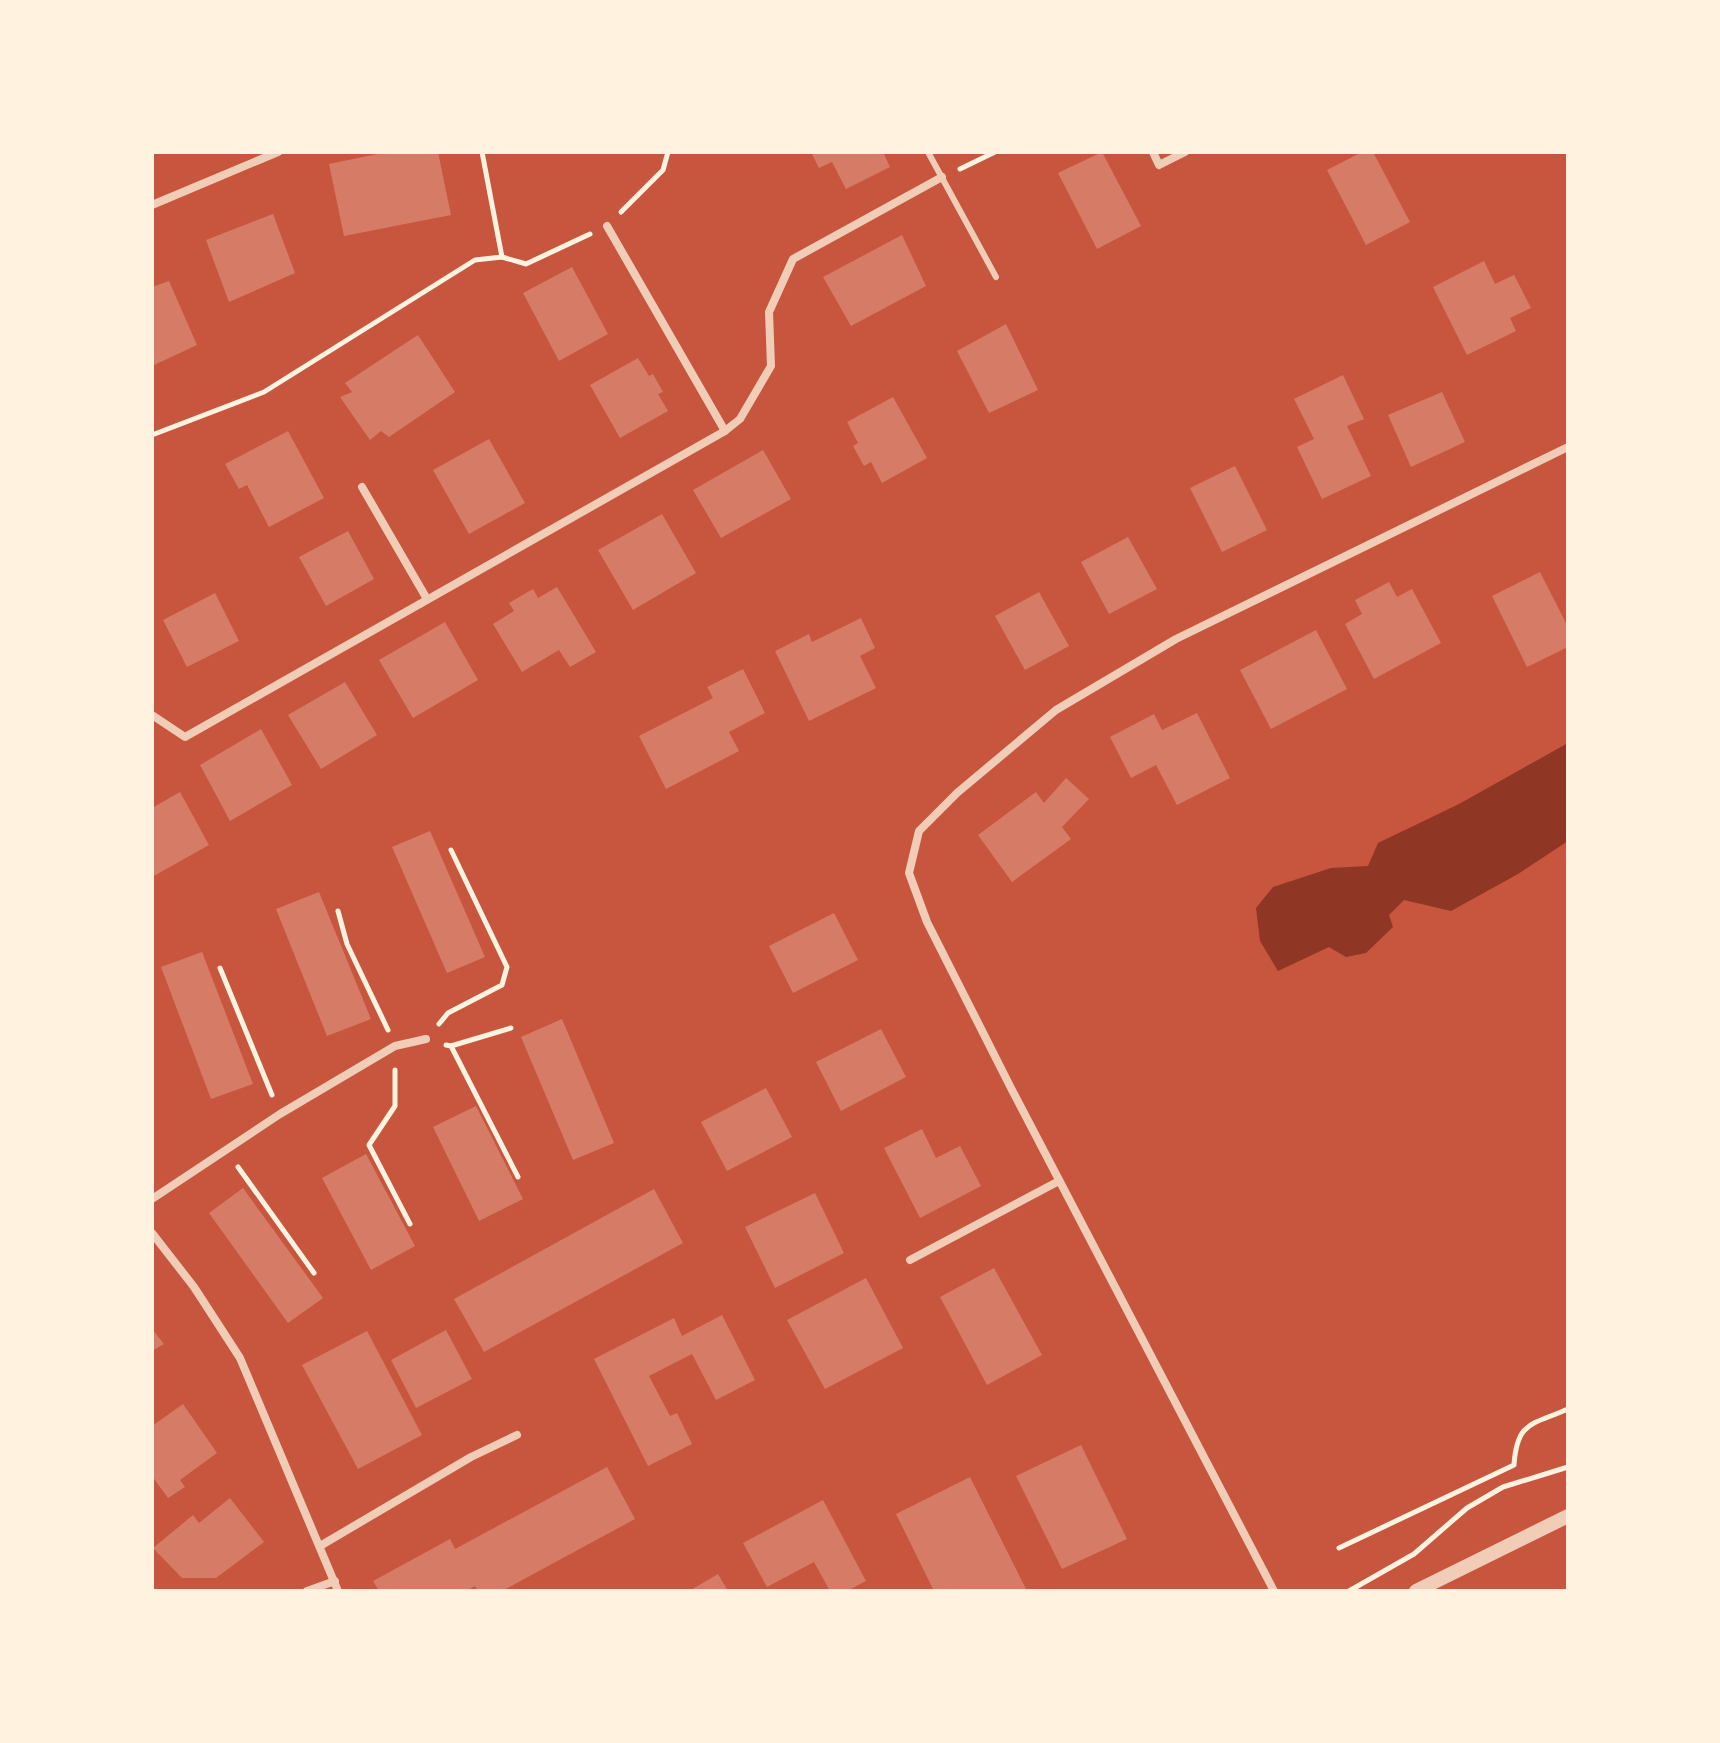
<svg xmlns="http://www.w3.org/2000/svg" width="1720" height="1743" viewBox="0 0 1720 1743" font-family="'Exo 2',sans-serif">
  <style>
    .water { fill: #8f3625 }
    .building { fill: #d67c66 }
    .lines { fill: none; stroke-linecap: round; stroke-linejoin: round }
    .path { stroke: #fff3e0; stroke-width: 5 }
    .service { stroke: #f1ccb7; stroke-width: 6 }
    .minor { stroke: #f1ccb7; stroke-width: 8 }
    .tertiary { stroke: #f1ccb7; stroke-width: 14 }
  </style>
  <rect width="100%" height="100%" fill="#c8553d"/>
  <path class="water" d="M1568,743V841L1518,874L1451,911L1404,900L1389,915L1393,927L1366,953L1346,957L1329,947L1278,971L1260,941L1256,908L1273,887L1331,868L1368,866L1378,843L1459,804Z"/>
  <g class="building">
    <path d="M387,152H438L451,215L344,236L329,164Z"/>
    <path d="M811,152H883L890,167L846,189L832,162L819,168Z"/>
    <path d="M1102,152L1141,226L1097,249L1058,173Z"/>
    <path d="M1362,152H1373L1410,222L1366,245L1327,170Z"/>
    <path d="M273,214L295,273L229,302L206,240Z"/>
    <path d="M902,235L926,286L851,326L823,277Z"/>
    <path d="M1484,261L1495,284L1514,275L1531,308L1510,318L1516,331L1467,355L1433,287Z"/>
    <path d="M572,267L608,334L559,361L523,293Z"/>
    <path d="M169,281L197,345L152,366V287Z"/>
    <path d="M1006,324L1038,390L989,413L957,351Z"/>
    <path d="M418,335L455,392L389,437L381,431L370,440L340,397L352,392L345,383Z"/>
    <path d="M638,358L649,376L653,374L663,392L658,394L668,411L620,438L590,385Z"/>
    <path d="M1343,375L1364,419L1347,426L1371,476L1322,499L1297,447L1314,439L1294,399Z"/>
    <path d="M1442,392L1465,442L1411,467L1388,415Z"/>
    <path d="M893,397L927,458L882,483L871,462L864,466L853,446L858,443L847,422Z"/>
    <path d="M288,431L324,498L269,527L247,485L239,489L225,464Z"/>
    <path d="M489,439L525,503L469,534L433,470Z"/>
    <path d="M763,450L791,499L721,538L693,490Z"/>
    <path d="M1235,466L1267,530L1222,552L1190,488Z"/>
    <path d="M662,514L696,573L633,610L598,550Z"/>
    <path d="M348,531L374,579L326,606L299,557Z"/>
    <path d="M1128,537L1157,589L1109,614L1081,562Z"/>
    <path d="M1540,572L1568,627V647L1527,667L1492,596Z"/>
    <path d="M1389,582L1397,597L1412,589L1441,643L1374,679L1345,624L1362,614L1355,600Z"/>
    <path d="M557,587L596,652L570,667L559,650L522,672L493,624L514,611L509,603L533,589L538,598Z"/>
    <path d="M1039,592L1069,646L1025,670L995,616Z"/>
    <path d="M215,593L239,641L187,667L163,620Z"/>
    <path d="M861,618L875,648L860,656L876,688L809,721L775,651L809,634L812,642Z"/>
    <path d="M445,622L478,680L413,718L379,660Z"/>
    <path d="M1316,630L1347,689L1271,729L1240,670Z"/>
    <path d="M743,669L765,713L729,732L739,751L666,789L639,736L713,698L707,687Z"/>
    <path d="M345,682L377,735L321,769L288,715Z"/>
    <path d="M1197,713L1230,778L1177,805L1156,765L1131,778L1110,737L1154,714L1162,730Z"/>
    <path d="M261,729L292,785L230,821L200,765Z"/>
    <path d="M1066,778L1089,799L1062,827L1071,839L1012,882L978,835L1036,792L1044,803Z"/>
    <path d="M180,792L209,845L152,877V808Z"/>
    <path d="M430,831L485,957L447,973L392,847Z"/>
    <path d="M319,892L371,1019L327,1036L276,909Z"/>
    <path d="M834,913L858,960L793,993L769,946Z"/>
    <path d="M202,952L253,1084L211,1099L161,967Z"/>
    <path d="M562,1019L614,1143L573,1160L521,1037Z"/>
    <path d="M881,1029L906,1077L841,1111L816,1062Z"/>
    <path d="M766,1088L792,1137L727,1171L701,1122Z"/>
    <path d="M476,1106L523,1199L479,1221L433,1127Z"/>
    <path d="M922,1129L936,1158L960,1146L981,1186L920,1218L884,1148Z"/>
    <path d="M366,1154L415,1246L371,1270L322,1178Z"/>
    <path d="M243,1188L323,1298L288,1323L209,1213Z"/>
    <path d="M654,1189L683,1243L484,1352L454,1299Z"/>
    <path d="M815,1193L844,1253L775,1288L745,1227Z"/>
    <path d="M994,1268L1042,1355L987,1385L940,1297Z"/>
    <path d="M866,1278L903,1348L825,1389L787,1320Z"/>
    <path d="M722,1315L755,1380L716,1400L692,1354L649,1376L670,1416L677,1413L692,1444L648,1466L594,1359L674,1318L682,1336Z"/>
    <path d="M152,1329L164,1344L152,1351Z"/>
    <path d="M446,1330L472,1379L416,1408L391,1360Z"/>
    <path d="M367,1331L422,1435L358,1469L302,1365Z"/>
    <path d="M183,1404L217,1453L180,1480L185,1487L168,1498L152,1476V1426Z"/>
    <path d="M1081,1445L1127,1539L1062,1569L1016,1476Z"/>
    <path d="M607,1467L635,1519L502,1591H478L475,1586L466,1591H379L373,1581L450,1539L455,1549Z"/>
    <path d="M970,1477L1027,1591H934L896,1514Z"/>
    <path d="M230,1498L264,1542L216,1578H182L153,1548L193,1515L199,1523Z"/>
    <path d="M823,1500L866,1581L847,1591H830L814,1562L767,1587L743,1543Z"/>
    <path d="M718,1574L728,1591H689Z"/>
  </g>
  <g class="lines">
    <g class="path">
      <path d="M482,152L502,257L526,264L590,234"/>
      <path d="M960,169L995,152"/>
      <path d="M621,212L663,170L668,152"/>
      <path d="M152,435L264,392L475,260L502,257"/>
      <path d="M338,911L347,944L388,1030"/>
      <path d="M220,968L272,1095"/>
      <path d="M439,1024L448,1013L502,985L507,967L451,850"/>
      <path d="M446,1045L451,1046L518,1177"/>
      <path d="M451,1046L511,1028"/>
      <path d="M395,1070V1106L369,1145L410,1224"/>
      <path d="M238,1167L314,1273"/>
      <path d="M1339,1548L1514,1465C1517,1421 1532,1425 1568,1409"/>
      <path d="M1349,1591L1414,1554L1467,1508L1503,1487L1568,1467"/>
    </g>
    <path class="service" d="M928,152L996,277"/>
    <g class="minor">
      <path d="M1153,152L1159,165L1185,152"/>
      <path d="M152,205L278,152"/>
      <path d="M607,226L725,431"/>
      <path d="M362,487L427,599"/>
      <path d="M152,715L185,737L725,431L740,419L771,366L769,312L793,259L942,177"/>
      <path d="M152,1199L280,1114L395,1046L426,1039"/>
      <path d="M152,1233L194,1287L240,1358L338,1591"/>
      <path d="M910,1260L1059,1181"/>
      <path d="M320,1546L471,1457L517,1435"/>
      <path d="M307,1591L335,1581"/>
      <path d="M1274,1591L1012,1090L927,922L909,873L919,831L957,793L1056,710L1176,639L1568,447"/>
    </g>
    <path class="tertiary" d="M1416,1591L1568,1516"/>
  </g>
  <rect width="1720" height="1743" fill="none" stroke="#fff3e0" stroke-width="308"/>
</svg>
